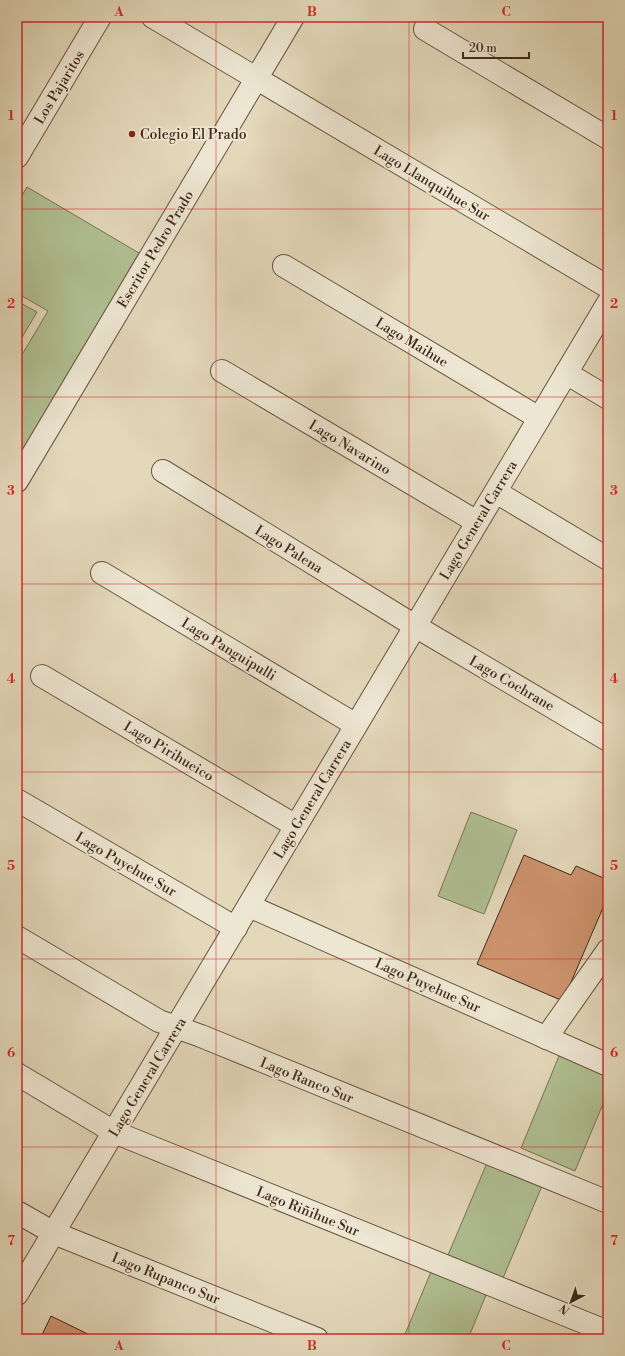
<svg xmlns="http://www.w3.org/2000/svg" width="625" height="1356" viewBox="0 0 625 1356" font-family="'Libre Bodoni',serif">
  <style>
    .green { fill: #b0bf92; stroke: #787456 }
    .building { fill: #ce946f; stroke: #402919 }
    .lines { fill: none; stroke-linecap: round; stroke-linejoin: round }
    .minor-casing { stroke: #695541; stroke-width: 24 }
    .minor { stroke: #ede6d2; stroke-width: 22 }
    .grid { fill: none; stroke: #d62828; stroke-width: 1; stroke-opacity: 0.55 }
    .poi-dot { fill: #8f2418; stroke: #ede6d2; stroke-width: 1.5 }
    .labels { text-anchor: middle; stroke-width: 4; stroke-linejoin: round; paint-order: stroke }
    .street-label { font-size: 14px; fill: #402919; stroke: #ede6d2 }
    .poi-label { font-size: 14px; fill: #402919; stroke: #ede6d2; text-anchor: start }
    .neatline { fill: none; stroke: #d62828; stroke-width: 1.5 }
    .grid-label { font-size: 13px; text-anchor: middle; font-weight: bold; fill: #d62828 }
  </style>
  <rect width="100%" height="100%" fill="#e3d8ba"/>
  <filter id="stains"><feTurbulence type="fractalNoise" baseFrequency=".005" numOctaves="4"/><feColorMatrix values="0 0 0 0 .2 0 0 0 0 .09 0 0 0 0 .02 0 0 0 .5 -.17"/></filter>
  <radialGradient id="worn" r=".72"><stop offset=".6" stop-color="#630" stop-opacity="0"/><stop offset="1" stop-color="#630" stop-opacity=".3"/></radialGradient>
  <g class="green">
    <path d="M27,187L139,253L17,461V363L48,311L17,293V204Z"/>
    <path d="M17,301L37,312L17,346Z"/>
    <path d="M471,812L517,830L484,914L438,896Z"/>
    <path d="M559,1056L608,1076V1092L575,1171L521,1148Z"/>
    <path d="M487,1163L542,1186L503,1278L448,1255Z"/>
    <path d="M433,1267L488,1290L468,1339H403Z"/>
  </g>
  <g class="building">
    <path d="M524,855L571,875L576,866L608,880V896L563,1001L477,964Z"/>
    <path d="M51,1316L98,1339H40Z"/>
  </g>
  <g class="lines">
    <g class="minor-casing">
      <g id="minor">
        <path d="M153,17L608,287"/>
        <path d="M425,29L608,138"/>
        <path d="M17,157L100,17"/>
        <path d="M284,266L539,418"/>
        <path d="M222,371L477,522"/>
        <path d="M566,373L608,398"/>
        <path d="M163,471L415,626L608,740"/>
        <path d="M17,481L293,17"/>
        <path d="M496,492L608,559"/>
        <path d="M102,573L356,725"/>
        <path d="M42,676L296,826"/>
        <path d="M17,800L236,928"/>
        <path d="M249,906L608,1065"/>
        <path d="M17,937L159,1021L201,1036L608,1202"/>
        <path d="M546,1038L608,950"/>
        <path d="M17,1074L114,1132L608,1332"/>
        <path d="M17,1212L54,1233L317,1339"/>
        <path d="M17,1294L608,303"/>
      </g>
    </g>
    <use href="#minor" class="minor"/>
  </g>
  <path class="grid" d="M216,17V1339M409,17V1339M17,209H608M17,397H608M17,584H608M17,772H608M17,959H608M17,1147H608"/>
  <circle class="poi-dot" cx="132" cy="134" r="4"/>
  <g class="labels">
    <g class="street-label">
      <text transform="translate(59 87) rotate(-59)" y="5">Los Pajaritos</text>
      <text transform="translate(432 183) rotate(31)" y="5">Lago Llanquihue Sur</text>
      <text transform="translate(155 249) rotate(-59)" y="5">Escritor Pedro Prado</text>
      <text transform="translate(412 342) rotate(31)" y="5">Lago Maihue</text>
      <text transform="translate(350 447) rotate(31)" y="5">Lago Navarino</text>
      <text transform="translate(478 520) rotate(-59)" y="5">Lago General Carrera</text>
      <text transform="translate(289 549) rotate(32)" y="5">Lago Palena</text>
      <text transform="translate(229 649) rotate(31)" y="5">Lago Panguipulli</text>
      <text transform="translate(512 683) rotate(30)" y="5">Lago Cochrane</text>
      <text transform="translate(169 751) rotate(31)" y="5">Lago Pirihueico</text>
      <text transform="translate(312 799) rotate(-59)" y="5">Lago General Carrera</text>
      <text transform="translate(126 864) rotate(30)" y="5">Lago Puyehue Sur</text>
      <text transform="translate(428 985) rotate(24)" y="5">Lago Puyehue Sur</text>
      <text transform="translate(147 1077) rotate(-59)" y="5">Lago General Carrera</text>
      <text transform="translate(307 1080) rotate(22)" y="5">Lago Ranco Sur</text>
      <text transform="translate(308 1211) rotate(22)" y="5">Lago Riñihue Sur</text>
      <text transform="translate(166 1278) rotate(22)" y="5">Lago Rupanco Sur</text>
    </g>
    <g class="poi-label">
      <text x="140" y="139">Colegio El Prado</text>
    </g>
  </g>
  <rect width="625" height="1356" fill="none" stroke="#e3d8ba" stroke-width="44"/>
  <g transform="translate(571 1302) rotate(221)" stroke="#ede6d2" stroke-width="3" paint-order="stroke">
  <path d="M0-3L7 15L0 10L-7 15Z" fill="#402919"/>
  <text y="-6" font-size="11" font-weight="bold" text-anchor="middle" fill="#402919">N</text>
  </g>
  <path d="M463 52v6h66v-6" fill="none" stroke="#402919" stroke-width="2"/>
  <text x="469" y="52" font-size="12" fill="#402919" stroke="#ede6d2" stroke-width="3" paint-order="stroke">20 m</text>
  <rect x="22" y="22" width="581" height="1312" class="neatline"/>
  <g class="grid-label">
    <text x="119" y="16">A</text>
    <text x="312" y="16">B</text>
    <text x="506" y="16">C</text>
    <text x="11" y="120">1</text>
    <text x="614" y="120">1</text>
    <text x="11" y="308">2</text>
    <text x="614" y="308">2</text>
    <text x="11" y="495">3</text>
    <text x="614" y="495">3</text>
    <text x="11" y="683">4</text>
    <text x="614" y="683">4</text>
    <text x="11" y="870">5</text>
    <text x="614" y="870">5</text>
    <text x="11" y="1057">6</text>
    <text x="614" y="1057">6</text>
    <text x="11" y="1245">7</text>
    <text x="614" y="1245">7</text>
    <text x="119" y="1350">A</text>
    <text x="312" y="1350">B</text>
    <text x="506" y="1350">C</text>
  </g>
  <rect width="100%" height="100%" filter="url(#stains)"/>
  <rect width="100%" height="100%" fill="url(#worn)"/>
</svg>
